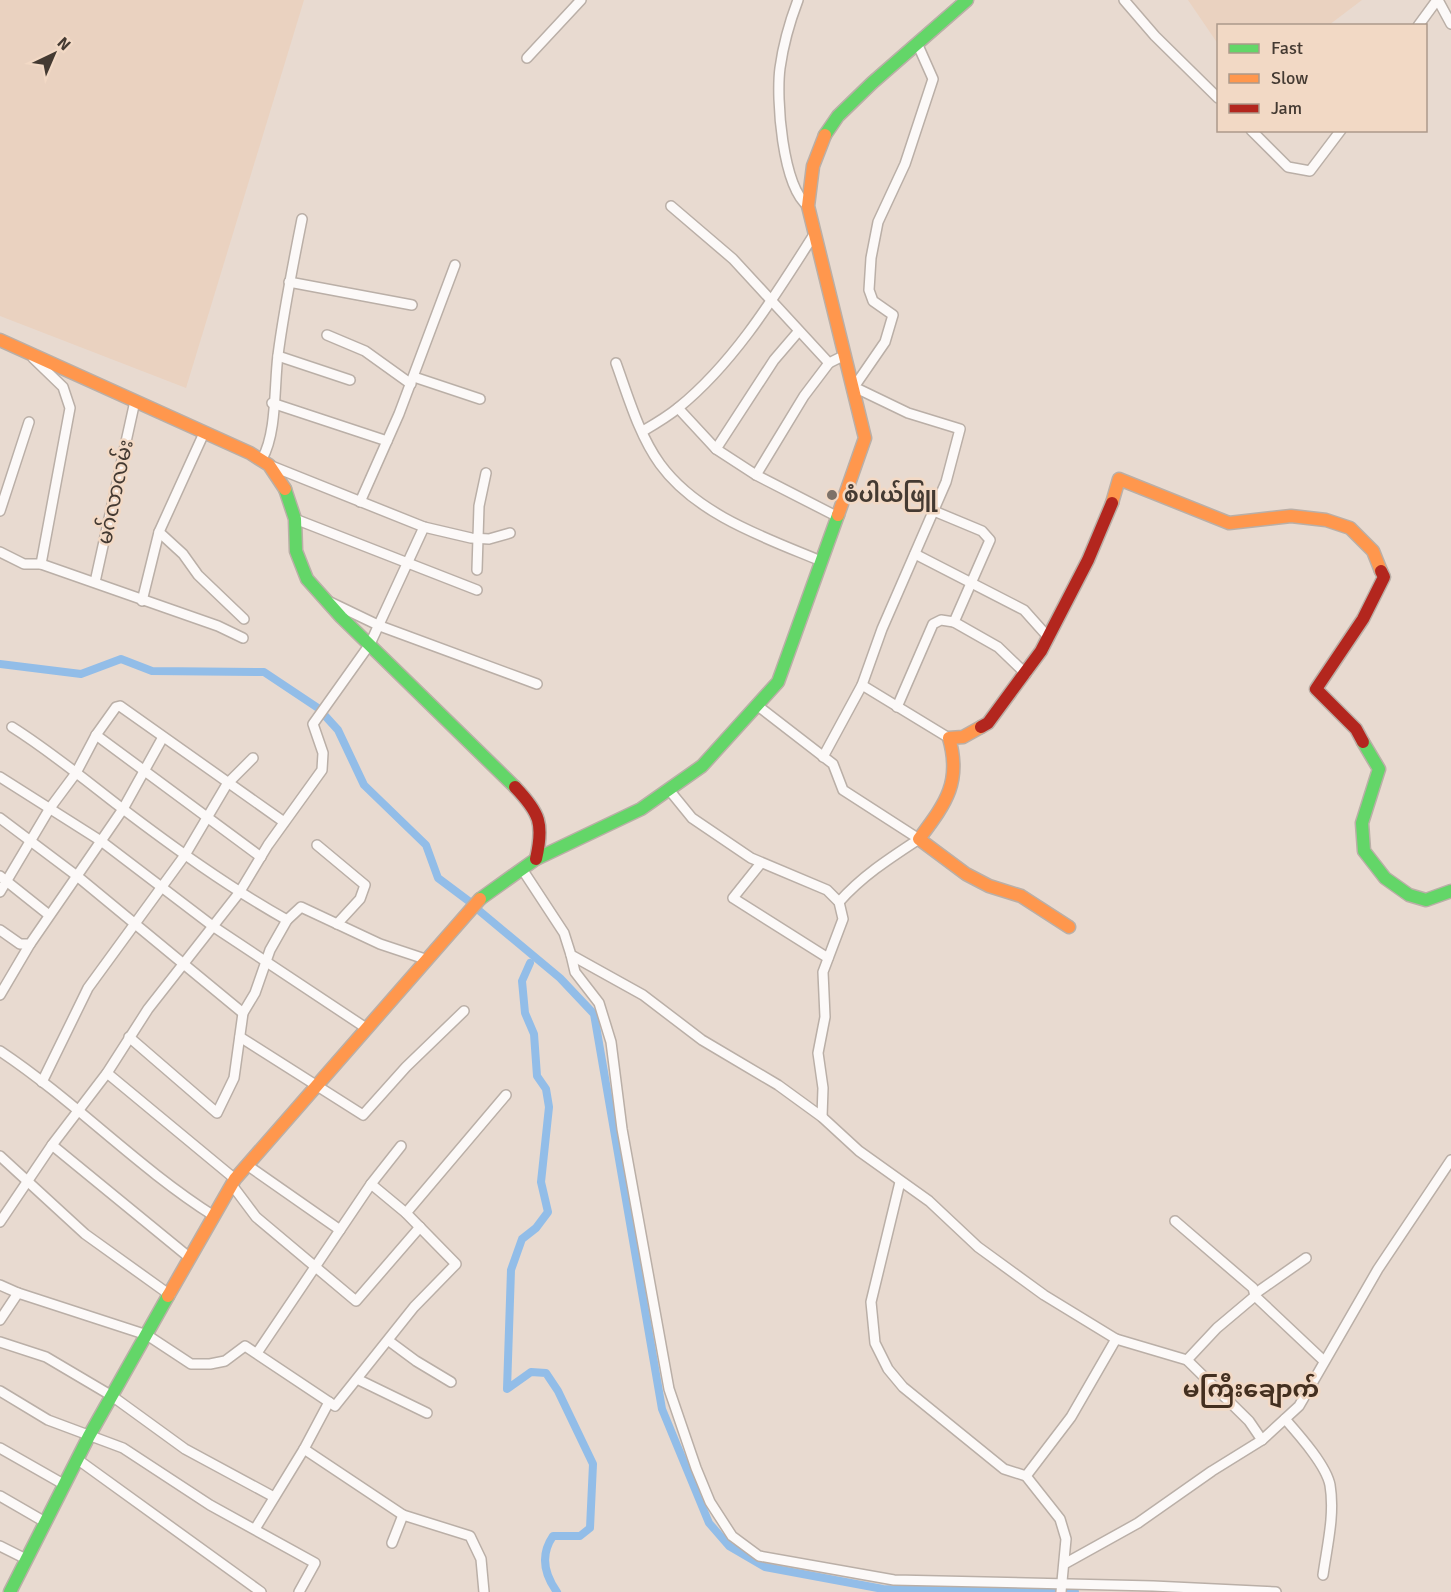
<svg xmlns="http://www.w3.org/2000/svg" width="1451" height="1592" viewBox="0 0 1451 1592" font-family="Signika,'Noto Sans Myanmar',sans-serif">
  <style>
    .built { fill: #ead2c0 }
    .lines { fill: none; stroke-linecap: round; stroke-linejoin: round }
    .canal { stroke: #92bde8; stroke-width: 8 }
    .street-casing { stroke: #baafa7; stroke-width: 12 }
    .fast-casing { stroke: #baafa7; stroke-width: 15 }
    .slow-casing { stroke: #baafa7; stroke-width: 15 }
    .jam-casing { stroke: #baafa7; stroke-width: 15 }
    .street { stroke: #fcf9f8; stroke-width: 9 }
    .fast { stroke: #63d668; stroke-width: 12 }
    .slow { stroke: #ff974d; stroke-width: 12 }
    .jam { stroke: #b3261e; stroke-width: 12 }
    .poi-dot { fill: #7d7269; stroke: #f2d9c5; stroke-width: 2 }
    .labels { text-anchor: middle; stroke-width: 5; stroke-linejoin: round; paint-order: stroke }
    .street-label { font-size: 21px; fill: #443a32; stroke: #f2d9c5 }
    .poi-label { font-size: 21px; font-weight: bold; fill: #443a32; stroke: #f2d9c5; text-anchor: start }
    .quarter-label { font-size: 24px; font-weight: bold; fill: #432f1f; stroke: #f2d9c5 }
  </style>
  <rect width="100%" height="100%" fill="#e8dad0"/>
  <g class="built">
    <path d="M0,0H304L186,388L0,316Z"/>
    <path d="M1188,0H1362L1329,25L1218,26V44Z"/>
  </g>
  <g class="lines">
    <g class="canal">
      <path d="M0,664L81,674L121,659L152,671L264,672L318,708L338,730L364,785L426,845L438,878L470,902"/>
      <path d="M476,908L560,978L594,1014L662,1409L709,1523L729,1546L765,1567L883,1589L1075,1592"/>
      <path d="M530,963L522,981L525,1013L534,1034L537,1076L546,1089L549,1107L541,1182L548,1212L536,1228L522,1239L511,1270L507,1389L531,1372L546,1373L558,1391L593,1464L590,1528L580,1536H553C540,1555 544,1574 557,1592"/>
    </g>
    <g class="street-casing">
      <g id="street">
        <path d="M798,0C790,21 783,46 780,68C776,98 782,186 808,206"/>
        <path d="M1124,0L1155,36L1218,98"/>
        <path d="M1438,0L1451,24"/>
        <path d="M1418,26L1437,0"/>
        <path d="M527,58L581,0"/>
        <path d="M1251,130L1288,167L1310,171L1341,130"/>
        <path d="M671,206L733,259L829,363L845,355"/>
        <path d="M289,282L412,305"/>
        <path d="M327,335L365,351L411,384"/>
        <path d="M278,356L350,380"/>
        <path d="M616,363C628,396 639,435 660,464C697,515 766,538 821,561"/>
        <path d="M414,377L480,399"/>
        <path d="M272,403L387,441"/>
        <path d="M678,408L716,449L756,475L838,517"/>
        <path d="M643,431C655,424 667,417 678,408C735,362 776,294 815,233"/>
        <path d="M716,449L774,360L798,332"/>
        <path d="M262,459C277,433 274,386 278,355C284,309 293,264 302,219"/>
        <path d="M269,465L424,527L471,538L489,539L510,533"/>
        <path d="M756,475L804,396L829,363"/>
        <path d="M360,502L399,414L455,265"/>
        <path d="M0,511L29,422"/>
        <path d="M934,511L982,531L990,540L954,622L998,647L1026,674"/>
        <path d="M295,519L477,590"/>
        <path d="M159,532L183,554L198,575L244,619"/>
        <path d="M0,552L24,564H41L70,408L63,387L33,358"/>
        <path d="M915,554L1024,610L1049,638"/>
        <path d="M41,564L218,626L243,638"/>
        <path d="M477,570L479,506L486,473"/>
        <path d="M95,582L135,401"/>
        <path d="M142,601L159,532L204,433"/>
        <path d="M330,602L380,626L537,684"/>
        <path d="M862,685L949,738"/>
        <path d="M758,706L833,764L843,790L919,839C890,858 862,876 839,902"/>
        <path d="M897,707L933,624L941,620L954,622"/>
        <path d="M12,727C50,751 84,779 119,806C173,847 228,887 287,920"/>
        <path d="M96,735L261,857"/>
        <path d="M823,757L862,685L882,629L946,482L960,429L908,413L854,387L885,342L893,315L873,301L869,290L871,258L878,222L905,164L933,79L917,43"/>
        <path d="M0,777L101,841L214,927L366,1028"/>
        <path d="M670,791L692,818L751,858L827,890L839,902L843,919L823,972L825,1017L818,1053L823,1088L822,1117"/>
        <path d="M0,818L77,876L243,1013"/>
        <path d="M317,845L365,885L360,899L337,924"/>
        <path d="M761,863L733,898L828,958"/>
        <path d="M522,869L564,933L571,955L643,995L702,1040L778,1085L822,1117L859,1151L929,1201L978,1247L1044,1295L1116,1339L1187,1360L1249,1421L1262,1440"/>
        <path d="M0,876L49,915"/>
        <path d="M0,892L50,808L76,773L96,735L116,707L120,706L284,822"/>
        <path d="M0,930L20,944H30L123,809L163,737"/>
        <path d="M571,955L575,972L599,1003L611,1042L622,1129L669,1389L696,1468L710,1502L732,1536L759,1556L894,1580L1153,1586L1276,1592"/>
        <path d="M0,995L30,944"/>
        <path d="M129,1037L217,1113L234,1078L243,1013L255,993L270,950L287,920L301,907L380,944L425,959"/>
        <path d="M240,1037L363,1115L406,1067L464,1011"/>
        <path d="M0,1051C75,1101 138,1168 214,1216"/>
        <path d="M107,1073L235,1179"/>
        <path d="M42,1082L88,988L185,855L227,784L253,758"/>
        <path d="M52,1145L190,1258"/>
        <path d="M0,1156L85,1234L170,1295"/>
        <path d="M247,1165L340,1230"/>
        <path d="M900,1182L871,1302L875,1343L888,1369L903,1387L1004,1469L1026,1476"/>
        <path d="M232,1185L256,1217L356,1301L420,1227"/>
        <path d="M406,1213L506,1095"/>
        <path d="M1175,1221L1253,1288L1255,1296L1324,1361"/>
        <path d="M0,1222L52,1145L107,1073L148,1009L239,893L268,845L322,770L323,753L313,724L370,644L424,527"/>
        <path d="M0,1285L18,1293"/>
        <path d="M1256,1293L1306,1258"/>
        <path d="M0,1320L18,1293L147,1335L191,1364H210L225,1361L245,1346L335,1406L414,1307L456,1264L406,1213L371,1184"/>
        <path d="M389,1341L416,1361L451,1382"/>
        <path d="M0,1342L46,1357L112,1396L185,1449L274,1497"/>
        <path d="M257,1353L371,1184L401,1146"/>
        <path d="M1187,1360L1217,1328L1255,1296"/>
        <path d="M357,1379L427,1413"/>
        <path d="M0,1391L48,1420L123,1448L210,1505L315,1563L299,1592"/>
        <path d="M1285,1419C1299,1435 1326,1465 1330,1485C1335,1515 1327,1546 1323,1575"/>
        <path d="M0,1448L65,1485"/>
        <path d="M304,1449L403,1515L470,1536L481,1559L484,1592"/>
        <path d="M77,1459L261,1592"/>
        <path d="M0,1496L45,1522"/>
        <path d="M255,1529L304,1449L329,1402"/>
        <path d="M392,1543L403,1515"/>
        <path d="M0,1546L26,1559"/>
        <path d="M1066,1563L1138,1523L1212,1471L1262,1440L1299,1406L1378,1269L1451,1160"/>
        <path d="M1061,1592L1066,1539L1060,1519L1026,1476L1071,1417L1116,1339"/>
      </g>
    </g>
    <g class="fast-casing">
      <g id="fast">
        <path d="M825,135L838,116L872,83L967,0"/>
        <path d="M285,489L295,519L296,551L307,579L341,617L515,787"/>
        <path d="M1363,742L1379,769L1362,823L1364,851L1385,878L1409,895L1426,900L1451,891"/>
        <path d="M480,899L536,859L641,809L702,766L778,682L838,515"/>
        <path d="M10,1592L89,1436L168,1296"/>
      </g>
    </g>
    <g class="slow-casing">
      <g id="slow">
        <path d="M825,135L813,166L808,206L865,438L838,515"/>
        <path d="M0,340L250,453L269,465L285,489"/>
        <path d="M1112,503L1119,479L1229,523L1291,516L1326,520L1350,528L1373,551L1381,571"/>
        <path d="M981,727L963,737L949,738C962,783 945,804 919,839L966,874L989,886L1021,896L1069,927"/>
        <path d="M168,1296L235,1179L480,899"/>
      </g>
    </g>
    <g class="jam-casing">
      <g id="jam">
        <path d="M981,727L988,723L1041,651L1088,560L1112,503"/>
        <path d="M1363,742L1356,729L1316,689L1363,619L1384,577L1381,571"/>
        <path d="M515,787C540,813 544,824 536,859"/>
      </g>
    </g>
    <use href="#street" class="street"/>
    <use href="#fast" class="fast"/>
    <use href="#slow" class="slow"/>
    <use href="#jam" class="jam"/>
  </g>
  <circle class="poi-dot" cx="832" cy="495" r="6"/>
  <g class="labels">
    <g class="street-label">
      <text transform="translate(115 492) rotate(-78)" y="7">မဂ်လာလမ်း</text>
    </g>
    <g class="poi-label">
      <text x="844" y="502">စံပါယ်ဖြူ</text>
    </g>
    <g class="quarter-label">
      <text x="1251" y="1397">မကြီးချောက်</text>
    </g>
  </g>
  <rect x="1217" y="24" width="210" height="108" fill="#f2d9c5" stroke="#ac998a" stroke-width="1.5"/>
  <rect x="1229" y="44" width="30" height="9" fill="#63d668" stroke="#ac998a" stroke-width="1.5"/>
  <text x="1271" y="54" font-size="18" fill="#443a32">Fast</text>
  <rect x="1229" y="74" width="30" height="9" fill="#ff974d" stroke="#ac998a" stroke-width="1.5"/>
  <text x="1271" y="84" font-size="18" fill="#443a32">Slow</text>
  <rect x="1229" y="104" width="30" height="9" fill="#b3261e" stroke="#ac998a" stroke-width="1.5"/>
  <text x="1271" y="114" font-size="18" fill="#443a32">Jam</text>
  <g transform="translate(54 54) rotate(44)" stroke="#f2d9c5" stroke-width="4.5" paint-order="stroke">
  <path d="M0-4.5L10 22L0 15L-10 22Z" fill="#443a32"/>
  <text y="-9" font-size="16" font-weight="bold" text-anchor="middle" fill="#443a32">N</text>
  </g>
</svg>
